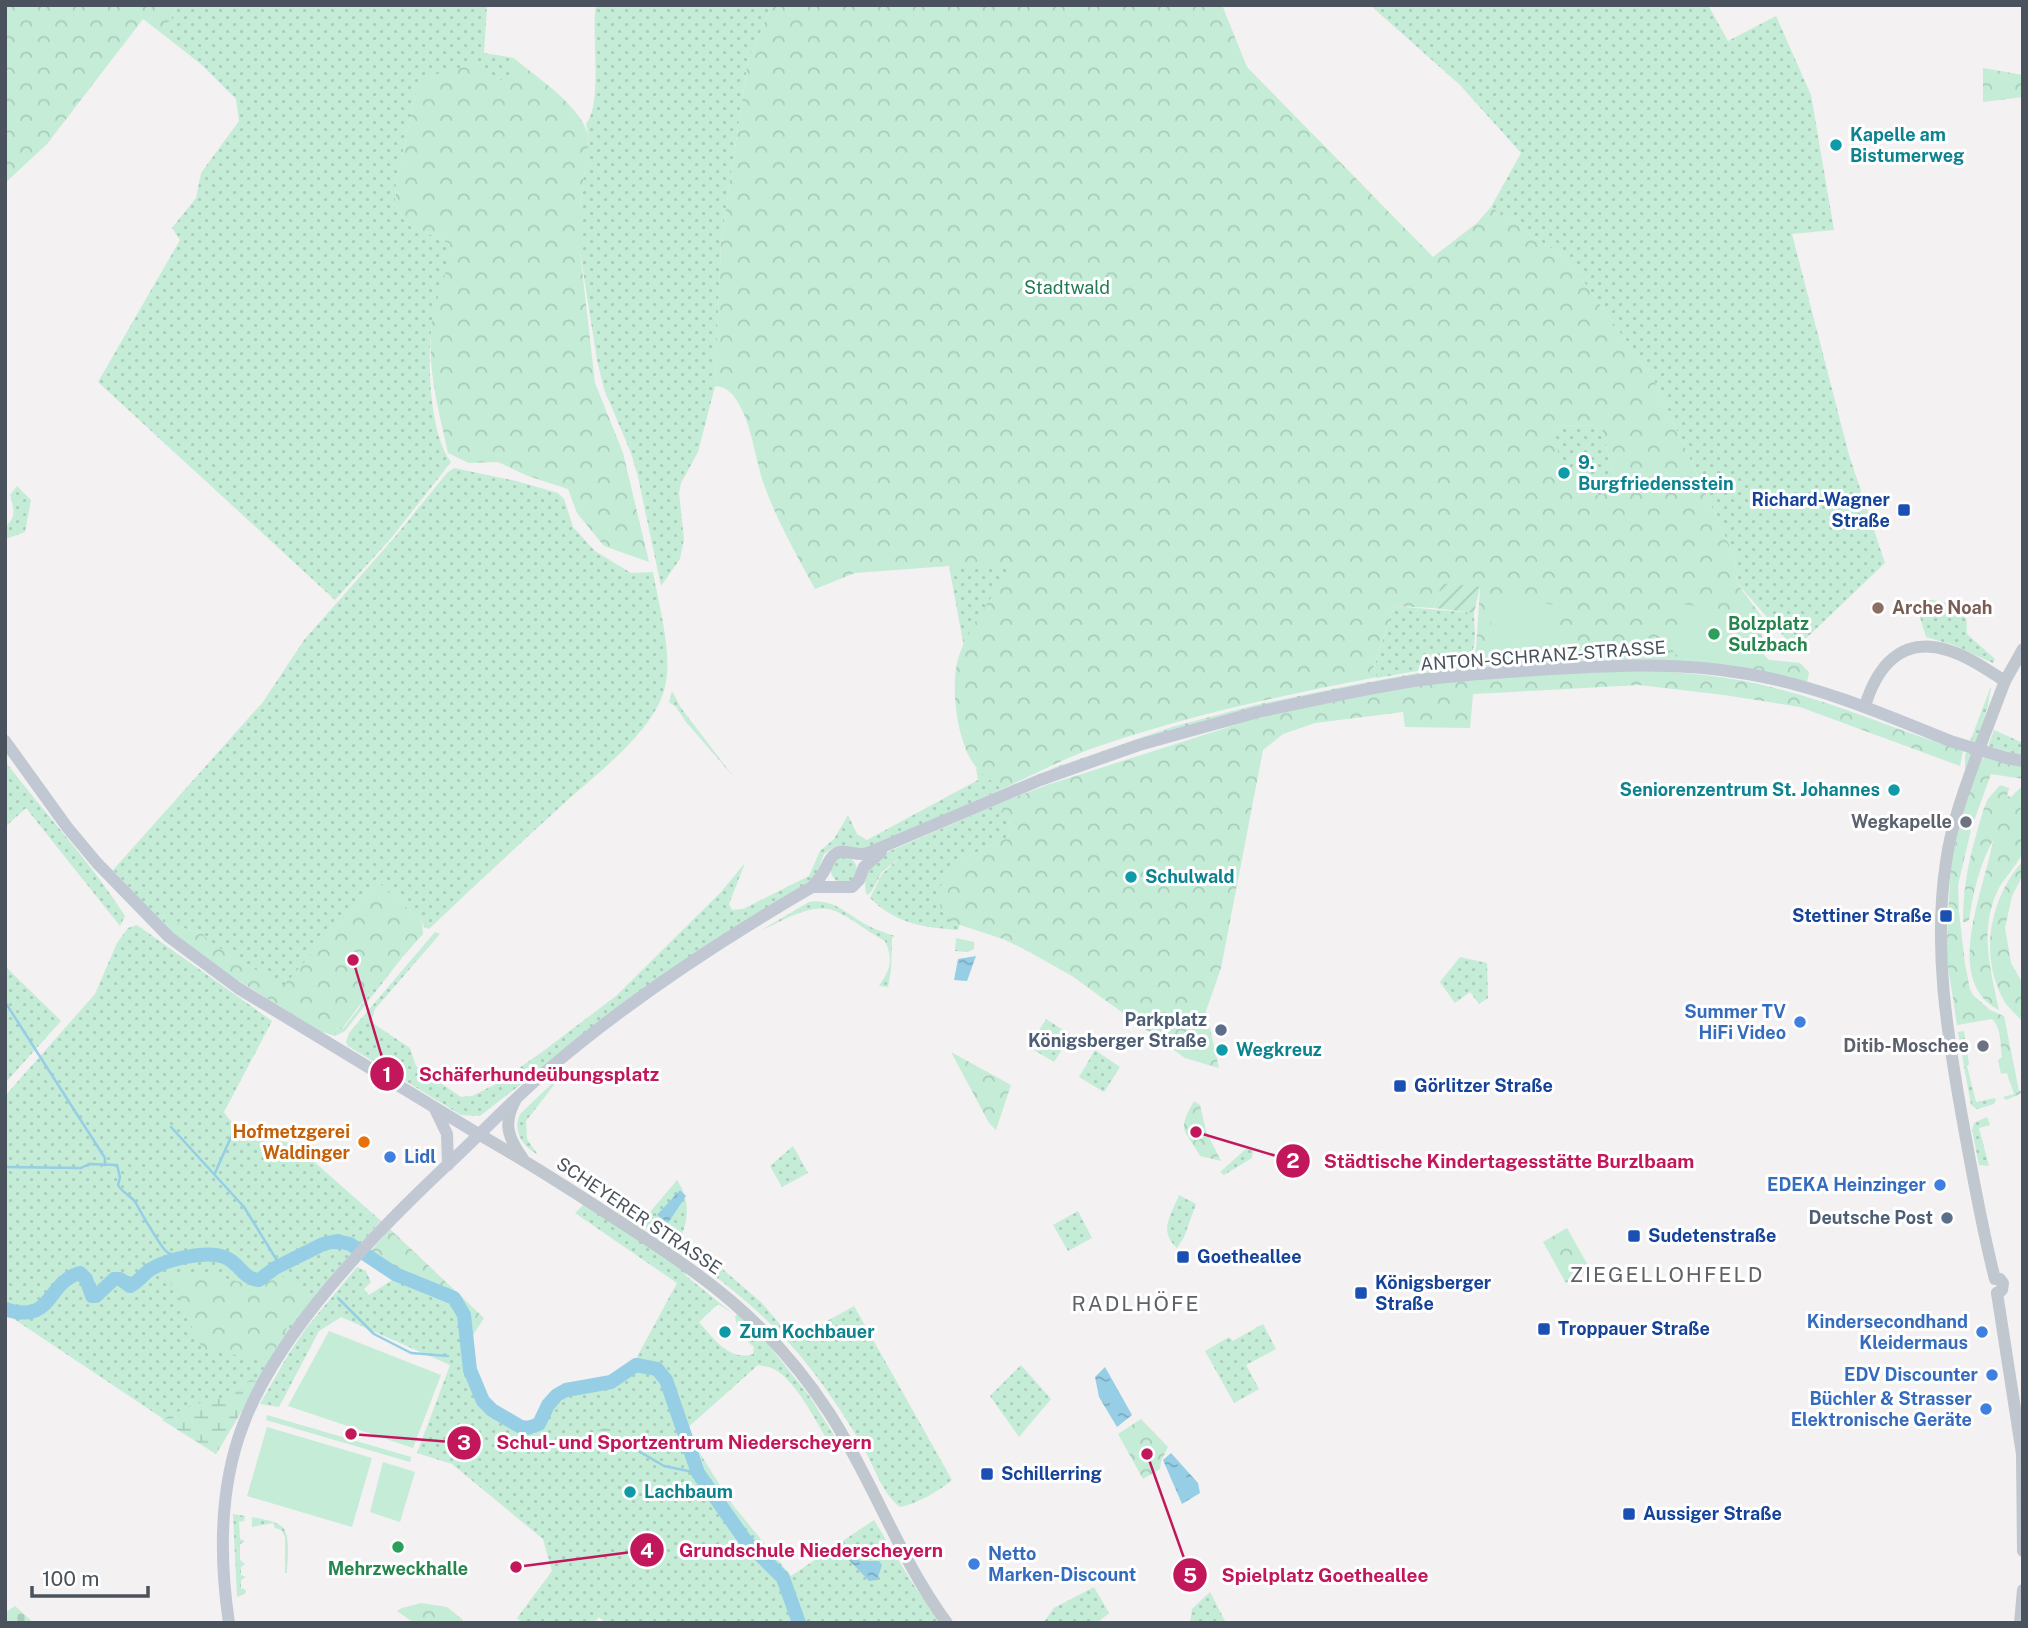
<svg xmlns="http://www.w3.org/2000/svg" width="2028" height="1628" viewBox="0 0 2028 1628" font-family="'Public Sans',sans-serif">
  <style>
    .grass { fill: url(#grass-dots) }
    .forest { fill: url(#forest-crowns); fill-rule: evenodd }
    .wetland { fill: url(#wetland-marsh) }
    .cemetery { fill: url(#cemetery-stones) }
    .garden { fill: url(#garden-furrows) }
    .pitch { fill: #c4ecd7 }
    .water { fill: url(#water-ripples) }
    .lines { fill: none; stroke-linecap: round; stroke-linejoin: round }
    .stream { stroke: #95cee5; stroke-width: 2.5 }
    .river { stroke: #95cee5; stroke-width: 14 }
    .tertiary { stroke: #c0c7ce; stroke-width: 12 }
    .secondary { stroke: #c1c8d3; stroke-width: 12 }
    .secondary-bridge { stroke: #c1c8d3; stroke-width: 12 }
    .culture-dot { fill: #0f9aa8; stroke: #fff; stroke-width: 2.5 }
    .transit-dot { fill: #1a4fb4; stroke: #fff; stroke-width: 2.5 }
    .education-dot { fill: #8d6e63; stroke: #fff; stroke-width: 2.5 }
    .leisure-dot { fill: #2e9e5b; stroke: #fff; stroke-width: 2.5 }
    .worship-dot { fill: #6b7280; stroke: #fff; stroke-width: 2.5 }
    .shop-dot { fill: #3f7fe0; stroke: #fff; stroke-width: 2.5 }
    .service-dot { fill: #5c6f8a; stroke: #fff; stroke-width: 2.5 }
    .food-dot { fill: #e8710a; stroke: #fff; stroke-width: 2.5 }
    .labels { text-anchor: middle; stroke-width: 6; stroke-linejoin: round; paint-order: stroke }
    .culture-label { font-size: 18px; font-weight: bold; fill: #0d838f; stroke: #fff; text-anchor: start }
    .park-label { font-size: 18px; fill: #207a54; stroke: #fff }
    .transit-label { font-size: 18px; font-weight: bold; fill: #164399; stroke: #fff; text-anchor: start }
    .education-label { font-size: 18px; font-weight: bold; fill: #785e54; stroke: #fff; text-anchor: start }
    .leisure-label { font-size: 18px; font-weight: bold; fill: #27864d; stroke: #fff; text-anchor: start }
    .street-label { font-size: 18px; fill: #4a535d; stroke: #fff }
    .worship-label { font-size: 18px; font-weight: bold; fill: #5b616d; stroke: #fff; text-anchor: end }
    .shop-label { font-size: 18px; font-weight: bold; fill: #366cbe; stroke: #fff; text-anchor: end }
    .service-label { font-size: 18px; font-weight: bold; fill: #4e5e75; stroke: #fff; text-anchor: end }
    .food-label { font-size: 18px; font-weight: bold; fill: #c56008; stroke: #fff; text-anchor: end }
    .quarter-label { font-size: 21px; letter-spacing: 2px; fill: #5e6165; stroke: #fff }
    .leader { fill: none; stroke: #c2185b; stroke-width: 2.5 }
    .callout-dot { fill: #c2185b; stroke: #fff; stroke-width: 2.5 }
    .mark-label { font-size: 21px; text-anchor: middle; font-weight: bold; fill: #fff }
    .callout-label { font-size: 19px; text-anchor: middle; font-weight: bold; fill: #c2185b; stroke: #fff; stroke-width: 6; stroke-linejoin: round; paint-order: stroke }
  </style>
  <defs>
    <pattern id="grass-dots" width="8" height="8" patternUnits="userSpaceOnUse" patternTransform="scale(1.75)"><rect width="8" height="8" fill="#c4ecd7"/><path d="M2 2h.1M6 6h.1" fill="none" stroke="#acb" stroke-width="1.8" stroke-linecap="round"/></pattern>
    <pattern id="forest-crowns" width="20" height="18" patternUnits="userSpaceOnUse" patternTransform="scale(1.75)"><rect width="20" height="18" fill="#c4ecd7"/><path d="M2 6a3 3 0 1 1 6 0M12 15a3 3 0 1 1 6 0" fill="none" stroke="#acb"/></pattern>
    <pattern id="wetland-marsh" width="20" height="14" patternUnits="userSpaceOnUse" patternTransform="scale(1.75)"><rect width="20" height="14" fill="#c4ecd7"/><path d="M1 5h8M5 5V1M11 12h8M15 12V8" fill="none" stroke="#acb"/></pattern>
    <pattern id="cemetery-stones" width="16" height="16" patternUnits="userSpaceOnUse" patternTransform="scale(1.75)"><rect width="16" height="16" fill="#c4ecd7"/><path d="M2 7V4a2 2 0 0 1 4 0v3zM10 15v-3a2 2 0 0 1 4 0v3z" fill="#acb"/></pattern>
    <pattern id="garden-furrows" width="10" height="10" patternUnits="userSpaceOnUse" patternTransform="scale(1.75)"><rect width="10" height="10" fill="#c4ecd7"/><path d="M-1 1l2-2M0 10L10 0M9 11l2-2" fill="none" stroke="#acb"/></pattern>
    <pattern id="water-ripples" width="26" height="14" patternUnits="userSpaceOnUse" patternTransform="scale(1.75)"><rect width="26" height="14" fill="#95cee5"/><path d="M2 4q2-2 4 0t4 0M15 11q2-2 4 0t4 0" fill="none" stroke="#7caabd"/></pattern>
  </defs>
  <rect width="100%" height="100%" fill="#f3f1f1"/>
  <g class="grass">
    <path d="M177,5H487L484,53L514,58L509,84L419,79L396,183L395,203L406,223L450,244C450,270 438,293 433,318C426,353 429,434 451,462L392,537L335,600L98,382L180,240L172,228L196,198L201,173L239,121L236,99L202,65L160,32L171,19Z"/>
    <path d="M596,5H772L748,61L721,242L715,386L698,452L681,483L679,493L684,539L680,559L661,586L638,477L631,453L604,389L597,360L580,252V208L589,139L586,124C603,103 591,35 596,5Z"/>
    <path d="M1370,5H1708L1728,41L1776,16L1811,95L1834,230L1792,234L1849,455L1885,563L1795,649L1737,583L1735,558L1654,380L1568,260L1491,207L1521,153L1460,85Z"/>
    <path d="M1550,425L1601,426L1618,492L1593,497L1564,475Z"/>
    <path d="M454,468L516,481L558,493L564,499L573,527L595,551L631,573L653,572C659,607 675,660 663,694C648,737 592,777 559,808C515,848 472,888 429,929L424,927L422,921L377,881L283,987L207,941L202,933L183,928L169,914L163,915L171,933L113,870L263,702L304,640L394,538L447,473Z"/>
    <path d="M17,486L31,500L25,532L5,539V527C17,518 14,507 10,495Z"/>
    <path d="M1014,565L973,627L964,647L949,566Z"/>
    <path d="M1928,600C1941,600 1958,605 1965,617C1968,621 1966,628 1967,634L1995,659L1993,663L1953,645L1926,637L1918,611L1920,604Z"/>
    <path d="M1394,606L1474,613C1474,637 1481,655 1456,664L1377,678L1373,670Z"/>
    <path d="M1467,664L1468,669L1047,770L1172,727L1255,705L1347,686Z"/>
    <path d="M1991,686L1988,706L1965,775V755Z"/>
    <path d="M672,691L681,708L733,776L686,722L676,707L669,702Z"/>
    <path d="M1994,730L2023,743V756L1988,746Z"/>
    <path d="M5,761C44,813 90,861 125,916L120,926L26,808L5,827Z"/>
    <path d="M976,768L1002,789L867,851L840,846L832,848L824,854L817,873L810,881L616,1010L480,1116L461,1115L348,1046L346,1042L349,1033L435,932L440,934L375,1009L371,1022L410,1048L416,1066L461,1097L472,1096L496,1084L542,1052L616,996L721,892L745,863L729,904L732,910L743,909L809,876L820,851L834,839L848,815L857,834L867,840L978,780Z"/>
    <path d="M1008,800L1010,829L1008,837L963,859L951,922L960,924L958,930C923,927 896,924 870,898L882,874L903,855L882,872L871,892L867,895C861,877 871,866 883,854Z"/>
    <circle cx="844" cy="870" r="13"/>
    <path d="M809,902C832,899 842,910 860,921C871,928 882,932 895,936L892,938L891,970L888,987L879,986C890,970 894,960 885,941C868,932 854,920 838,912C814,900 782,921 760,931Z"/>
    <path d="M137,925L272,1021L224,1112C238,1134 254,1128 271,1148L280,1141L293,1143L381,1221C359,1245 337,1268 317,1294C280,1345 248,1400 216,1454L5,1313V1096L95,994L117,943L128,928Z"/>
    <path d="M398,957L401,959L345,1031L335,1036V1028L343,1029Z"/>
    <path d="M1460,957L1487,963L1488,998L1479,1004L1470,992L1455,1003L1440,982Z"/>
    <path d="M5,966L61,1021L5,1083Z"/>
    <path d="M1046,1019L1071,1035L1054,1062L1029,1047Z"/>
    <path d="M1964,1031L1969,1064L1967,1066L1976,1102L1995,1098L1996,1100L1994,1104L1977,1109L1971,1105L1958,1032Z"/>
    <path d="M1095,1050L1120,1067L1104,1092L1079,1077Z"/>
    <path d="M564,1072L526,1121L527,1139L538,1155C523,1146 512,1132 520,1114Z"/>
    <path d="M1987,1117L1990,1125L1979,1128L1989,1166L1979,1165L1972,1130L1974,1123Z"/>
    <path d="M793,1146L808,1173L782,1187L770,1166Z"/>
    <path d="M1247,1148L1253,1150L1252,1158L1224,1175L1220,1172Z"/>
    <path d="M677,1180C690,1200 689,1216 681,1238L706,1255L762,1303L793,1340L854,1306L952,1480C937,1492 919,1503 900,1507C882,1493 875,1468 864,1449C850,1424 834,1400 817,1377C769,1312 706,1267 640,1224Z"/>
    <path d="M1179,1195L1196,1204L1184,1237L1177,1248C1158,1230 1171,1216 1179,1195Z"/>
    <path d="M584,1204L687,1271L685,1275L732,1313L718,1304L699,1322C713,1338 730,1362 753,1354L754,1347L746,1340L744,1329L737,1325L735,1317L737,1314L747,1318L810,1397L840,1445L832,1449C820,1428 796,1380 774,1369C770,1367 763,1366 758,1365L685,1430L732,1504L791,1576L874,1520L913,1584L940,1623H606L599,1617L594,1623H523L517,1618L552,1571L543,1539L452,1464L417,1453L450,1365L341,1317L319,1331L279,1407L260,1404L288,1355L307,1327L357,1267L366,1271L371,1282L364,1289L369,1295L397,1277L451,1298C468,1315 464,1336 465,1357C466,1374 471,1392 480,1406L487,1399L492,1410L515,1427L533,1434L540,1430L553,1409L566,1397L584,1393L595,1388L610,1389L624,1381L677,1283L575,1213Z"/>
    <path d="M1078,1211L1092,1238L1068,1251L1053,1225Z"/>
    <path d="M1263,1324L1276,1349L1246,1365L1259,1389L1234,1403L1205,1351L1229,1337L1233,1341Z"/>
    <path d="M1021,1365L1051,1399L1019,1437L990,1396Z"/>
    <path d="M233,1514L245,1516L244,1521L239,1522L240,1539L245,1541L240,1544V1560L245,1564L241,1567V1575L246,1577L241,1580V1588L246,1590L245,1594L237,1597Z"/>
    <path d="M252,1517C261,1519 272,1520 280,1525C292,1532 287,1561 287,1573H285V1537L281,1530L275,1528L273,1523L252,1527Z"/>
    <path d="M1094,1587L1109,1613L1097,1623H1043L1054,1608Z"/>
    <path d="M1210,1592L1226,1623H1190L1192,1609Z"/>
  </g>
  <g class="forest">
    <path d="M5,5H177L171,19L160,32L143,19L47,144L5,183Z"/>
    <path d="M772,5H1222L1247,67L1433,257L1477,223L1491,207L1568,260L1654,380L1735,558L1737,583L1768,625L1762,633L1761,652L1769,660L1800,663L1809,672L1807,682L1752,671L1468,669L1467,664L1473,657L1476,648L1480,588L1442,583L1434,608L1394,606L1373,669L1377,677C1278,696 1180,717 1085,751C1057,762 1029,777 1002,789C994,783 983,776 977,768C957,746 950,687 958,659C969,625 994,595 1013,566H949L855,573L815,589C796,554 776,519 763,482C755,457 752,427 739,404C734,395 726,386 715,386L721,242L748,61ZM1551,425L1601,426L1618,492L1593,496L1583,468L1564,474Z"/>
    <path d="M514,58C538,79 583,106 589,139L580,208V252L595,383L623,453L649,562L604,546L577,513L568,489L528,476L498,462L469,463L448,453C439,411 426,366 432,323C436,296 449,272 450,244L406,223L395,203L396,183L419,79L473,64L508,84Z"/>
    <path d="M1983,68L2023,75V97L1983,102Z"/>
    <path d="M1627,669C1677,672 1726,675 1775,688C1839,704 1899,731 1963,751L1960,766L1800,707L1724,695L1639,685L1473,694L1470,728L1405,727L1403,712L1315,723L1283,734L1263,750L1221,968L1206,1011L1219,1068L1185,1058L1072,976L1024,949L1003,939L951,922L941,910L938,889L963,859L1008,837L1010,822L1001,812L1008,800L1047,785L1273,713L1392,690L1473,678Z"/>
    <path d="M1984,757L2023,767V779L1991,774L1974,821L1962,817L1978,765Z"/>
    <path d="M2000,785L2009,788L2007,796L2011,797L2023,785C2023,803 2026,835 2023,851C2020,862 2002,880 1997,892C1979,931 1991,971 1999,1010C1941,981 1986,886 1993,840C1980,864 1973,892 1969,920L1966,922H1963C1963,879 1972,848 1984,808L1988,799Z"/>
    <path d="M1959,828L1971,830L1958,885L1959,912L1965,964L1970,989L1973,995L1990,1010L2004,1016L2019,1091L2023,1090L2020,1094L2006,1100L2003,1097L2014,1094L2007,1073L2001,1074L1998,1060L2002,1057C2000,1044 2002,1029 1992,1019L1957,1025L1946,953L1951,862Z"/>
    <path d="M2023,861V875L2012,896L2005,928L2011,963L2023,984V1022C2016,1014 2006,1006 2002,997C1979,952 1991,897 2023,861Z"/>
    <path d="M377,881L422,921L423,934L358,1007L342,1029L336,1028L335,1036L319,1031L204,959L171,933L163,915L169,913L183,928L202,933L208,941L283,986Z"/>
    <path d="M956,938L974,942V949L968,952L955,951Z"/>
    <path d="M951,1052L1011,1085L996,1130L989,1123Z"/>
    <path d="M1194,1101L1200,1105L1206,1131L1221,1161L1200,1156C1185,1128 1176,1133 1194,1101Z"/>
    <path d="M1567,1228L1590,1269L1566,1283L1543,1242Z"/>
    <path d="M390,1229L484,1318L473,1335V1351L467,1315L458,1300L444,1290L413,1279L370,1252Z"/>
    <path d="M166,1273H195L222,1277L253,1286L286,1276L309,1299L292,1318L269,1360L203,1350Z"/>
    <path d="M1141,1419L1168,1447L1161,1461L1160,1469L1143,1479L1118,1434Z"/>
    <path d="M421,1603L447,1607L463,1620L460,1623H414L397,1611L402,1608Z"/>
  </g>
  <g class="wetland">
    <path d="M250,1380L259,1382L216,1454L162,1420L191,1405L232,1396Z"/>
    <path d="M605,1428L620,1432L615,1445C603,1450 594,1453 582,1447L584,1435Z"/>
  </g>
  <path class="cemetery" d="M15,1606L34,1623H5V1613Z"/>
  <path class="garden" d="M1442,583L1480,587L1474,613L1434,608Z"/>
  <g class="pitch">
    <path d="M1493,600L1560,605L1556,654L1489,649Z"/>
    <path d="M1680,604L1754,613L1748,664L1673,654Z"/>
    <path d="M329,1331L441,1375L413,1448L288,1406Z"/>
    <path d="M267,1415L411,1457L410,1462L266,1420Z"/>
    <path d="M267,1427L372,1458L352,1527L247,1496Z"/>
    <path d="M383,1462L415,1472L400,1522L370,1512Z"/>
  </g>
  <g class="water">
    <path d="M976,956L967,981L954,980L958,959Z"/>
    <path d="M680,1190L686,1196L668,1223L657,1215Z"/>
    <path d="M1105,1367L1132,1415L1117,1427L1099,1397L1095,1377Z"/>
    <path d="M1171,1453L1198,1483L1200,1493L1182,1504L1163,1460Z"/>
    <path d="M848,1555H857L860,1561H879L882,1565L877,1580L869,1581L847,1558Z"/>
  </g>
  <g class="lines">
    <g class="stream">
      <path d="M5,1002L105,1158V1165"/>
      <path d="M171,1127L244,1207L281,1267"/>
      <path d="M5,1167L81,1168L89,1164L117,1165L120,1177L118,1185C123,1194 133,1196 137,1205C140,1211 162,1249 167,1252C173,1256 181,1254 188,1258"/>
      <path d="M215,1173L235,1128"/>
      <path d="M338,1298L374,1334L411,1353L448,1356"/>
      <path d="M618,1439L664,1466L698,1473"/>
    </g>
    <path class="river" d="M5,1309C54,1325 45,1283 80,1273L86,1279L92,1296H96L114,1279H120L130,1286C139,1282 143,1274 151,1269C168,1259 207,1250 224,1257C239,1262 243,1279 259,1280L275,1268L323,1244L337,1241L350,1244L395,1274L454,1298L464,1315L470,1370L483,1401L492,1410L521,1427L528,1428L539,1424L548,1405L557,1395L566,1390L611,1382L636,1365L657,1369L666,1380L698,1473L745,1540L783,1578L799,1623"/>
    <g class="tertiary">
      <path d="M1865,706C1877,667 1901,636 1947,650C1968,656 1987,670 2005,681"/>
      <path d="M1981,744L2005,681L2023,649"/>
      <path d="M1977,755C1964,790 1951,826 1946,862C1933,948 1947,1032 1962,1117C1972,1171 1981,1225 1995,1279H2000L2003,1283L2002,1290L1997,1293"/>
      <path d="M515,1101C503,1123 508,1138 522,1157"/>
      <path d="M480,1135C524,1160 568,1188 611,1216C703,1275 769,1320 830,1414C873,1481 899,1558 947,1623"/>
      <path d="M1997,1293L2022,1454L2023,1551"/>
      <path d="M2020,1623L2023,1590"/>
    </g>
    <g class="secondary">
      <path d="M1263,711C1313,700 1364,689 1414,681C1460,674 1506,672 1552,669C1621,665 1679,662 1748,674C1818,686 1884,714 1950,741"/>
      <path d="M5,741L67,827L97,863L169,937L238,988L480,1135"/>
      <path d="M2007,758L2023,761"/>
      <path d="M812,887H852L859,880L864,867L881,852"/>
      <path d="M435,1109L447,1134L448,1165"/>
      <path d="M229,1623C219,1556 219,1488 243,1425C278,1332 372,1236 444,1168C480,1135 514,1098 551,1067C632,998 721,940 812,887C816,882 820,878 823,873C829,863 831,850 846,852C855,853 859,856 868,853L1040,780L1139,745L1258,712"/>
    </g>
    <path class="secondary-bridge" d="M1950,741L2007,758"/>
  </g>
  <g class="culture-dot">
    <circle cx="1836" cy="145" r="7"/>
    <circle cx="1564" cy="473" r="7"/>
    <circle cx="1894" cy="790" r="7"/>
    <circle cx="1131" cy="877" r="7"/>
    <circle cx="1222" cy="1050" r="7"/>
    <circle cx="725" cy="1332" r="7"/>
    <circle cx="630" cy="1492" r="7"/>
  </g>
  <g class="transit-dot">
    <rect x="1897" y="503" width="14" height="14" rx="3.5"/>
    <rect x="1939" y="909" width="14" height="14" rx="3.5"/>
    <rect x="1393" y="1079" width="14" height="14" rx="3.5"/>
    <rect x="1627" y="1229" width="14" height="14" rx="3.5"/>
    <rect x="1176" y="1250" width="14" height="14" rx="3.5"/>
    <rect x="1354" y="1286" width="14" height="14" rx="3.5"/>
    <rect x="1537" y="1322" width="14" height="14" rx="3.5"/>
    <rect x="980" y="1467" width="14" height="14" rx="3.5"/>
    <rect x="1622" y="1507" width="14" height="14" rx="3.5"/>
  </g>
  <circle class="education-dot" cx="1878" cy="608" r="7"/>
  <g class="leisure-dot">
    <circle cx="1714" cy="634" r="7"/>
    <circle cx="398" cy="1547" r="7"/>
  </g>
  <g class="worship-dot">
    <circle cx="1966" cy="822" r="7"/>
    <circle cx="1983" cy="1046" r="7"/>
  </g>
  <g class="shop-dot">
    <circle cx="1800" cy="1022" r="7"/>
    <circle cx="390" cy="1157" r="7"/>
    <circle cx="1940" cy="1185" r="7"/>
    <circle cx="1982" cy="1332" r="7"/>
    <circle cx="1992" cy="1375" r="7"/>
    <circle cx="1986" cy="1409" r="7"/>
    <circle cx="974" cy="1564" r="7"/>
  </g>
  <g class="service-dot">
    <circle cx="1221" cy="1030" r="7"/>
    <circle cx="1947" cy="1218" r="7"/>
  </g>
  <circle class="food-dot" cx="364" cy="1142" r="7"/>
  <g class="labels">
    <g class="culture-label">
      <text x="1850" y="141">Kapelle am<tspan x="1850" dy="21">Bistumerweg</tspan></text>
      <text x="1578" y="469">9.<tspan x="1578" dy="21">Burgfriedensstein</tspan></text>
      <text x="1880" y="796" text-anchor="end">Seniorenzentrum St. Johannes</text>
      <text x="1145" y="883">Schulwald</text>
      <text x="1236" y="1056">Wegkreuz</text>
      <text x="739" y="1338">Zum Kochbauer</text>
      <text x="644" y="1498">Lachbaum</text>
    </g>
    <g class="park-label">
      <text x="1067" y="294">Stadtwald</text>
    </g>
    <g class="transit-label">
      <text x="1890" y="506" text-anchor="end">Richard-Wagner<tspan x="1890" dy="21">Straße</tspan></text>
      <text x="1932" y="922" text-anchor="end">Stettiner Straße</text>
      <text x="1414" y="1092">Görlitzer Straße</text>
      <text x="1648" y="1242">Sudetenstraße</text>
      <text x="1197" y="1263">Goetheallee</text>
      <text x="1375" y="1289">Königsberger<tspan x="1375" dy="21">Straße</tspan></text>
      <text x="1558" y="1335">Troppauer Straße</text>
      <text x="1001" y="1480">Schillerring</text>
      <text x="1643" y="1520">Aussiger Straße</text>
    </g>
    <g class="education-label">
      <text x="1892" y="614">Arche Noah</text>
    </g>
    <g class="leisure-label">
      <text x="1728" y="630">Bolzplatz<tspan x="1728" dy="21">Sulzbach</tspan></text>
      <text x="398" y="1575" text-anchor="middle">Mehrzweckhalle</text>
    </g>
    <g class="street-label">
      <text transform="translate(1543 656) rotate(-4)" y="6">ANTON-SCHRANZ-STRASSE</text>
      <text transform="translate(639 1216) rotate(34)" y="6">SCHEYERER STRASSE</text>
    </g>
    <g class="worship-label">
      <text x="1952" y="828">Wegkapelle</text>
      <text x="1969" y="1052">Ditib-Moschee</text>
    </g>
    <g class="shop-label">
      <text x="1786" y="1018">Summer TV<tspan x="1786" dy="21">HiFi Video</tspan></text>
      <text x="404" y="1163" text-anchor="start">Lidl</text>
      <text x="1926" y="1191">EDEKA Heinzinger</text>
      <text x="1968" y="1328">Kindersecondhand<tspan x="1968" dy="21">Kleidermaus</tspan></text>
      <text x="1978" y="1381">EDV Discounter</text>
      <text x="1972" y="1405">Büchler &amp; Strasser<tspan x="1972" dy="21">Elektronische Geräte</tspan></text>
      <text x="988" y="1560" text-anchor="start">Netto<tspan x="988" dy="21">Marken-Discount</tspan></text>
    </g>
    <g class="service-label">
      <text x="1207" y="1026">Parkplatz<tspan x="1207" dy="21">Königsberger Straße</tspan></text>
      <text x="1933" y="1224">Deutsche Post</text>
    </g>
    <g class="food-label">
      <text x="350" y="1138">Hofmetzgerei<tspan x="350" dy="21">Waldinger</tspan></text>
    </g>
    <g class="quarter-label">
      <text x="1667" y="1282">ZIEGELLOHFELD</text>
      <text x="1136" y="1311">RADLHÖFE</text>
    </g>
  </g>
  <path class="leader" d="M353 960L387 1074M1196 1132L1293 1161M351 1434L464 1443M516 1567L647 1550M1147 1454L1190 1575"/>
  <g class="callout-dot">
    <circle cx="353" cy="960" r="7"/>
    <circle cx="1196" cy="1132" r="7"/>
    <circle cx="351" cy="1434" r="7"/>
    <circle cx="516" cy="1567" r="7"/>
    <circle cx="1147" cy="1454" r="7"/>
    <circle cx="387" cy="1074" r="18"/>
    <circle cx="1293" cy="1161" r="18"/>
    <circle cx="464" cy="1443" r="18"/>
    <circle cx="647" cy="1550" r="18"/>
    <circle cx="1190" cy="1575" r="18"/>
  </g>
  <g class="mark-label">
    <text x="387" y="1082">1</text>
    <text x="1293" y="1168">2</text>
    <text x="464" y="1450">3</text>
    <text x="647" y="1558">4</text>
    <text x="1190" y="1583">5</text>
  </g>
  <g class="callout-label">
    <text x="539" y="1081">Schäferhundeübungsplatz</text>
    <text x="1509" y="1168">Städtische Kindertagesstätte Burzlbaam</text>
    <text x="684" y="1449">Schul- und Sportzentrum Niederscheyern</text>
    <text x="811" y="1557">Grundschule Niederscheyern</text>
    <text x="1325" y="1582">Spielplatz Goetheallee</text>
  </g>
  <rect width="2028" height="1628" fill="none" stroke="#4a535d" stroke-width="14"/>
  <path d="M32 1586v10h116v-10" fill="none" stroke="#4a535d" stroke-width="3.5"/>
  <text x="42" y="1586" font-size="21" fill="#4a535d" stroke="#ffffff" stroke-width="5" paint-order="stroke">100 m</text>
</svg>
